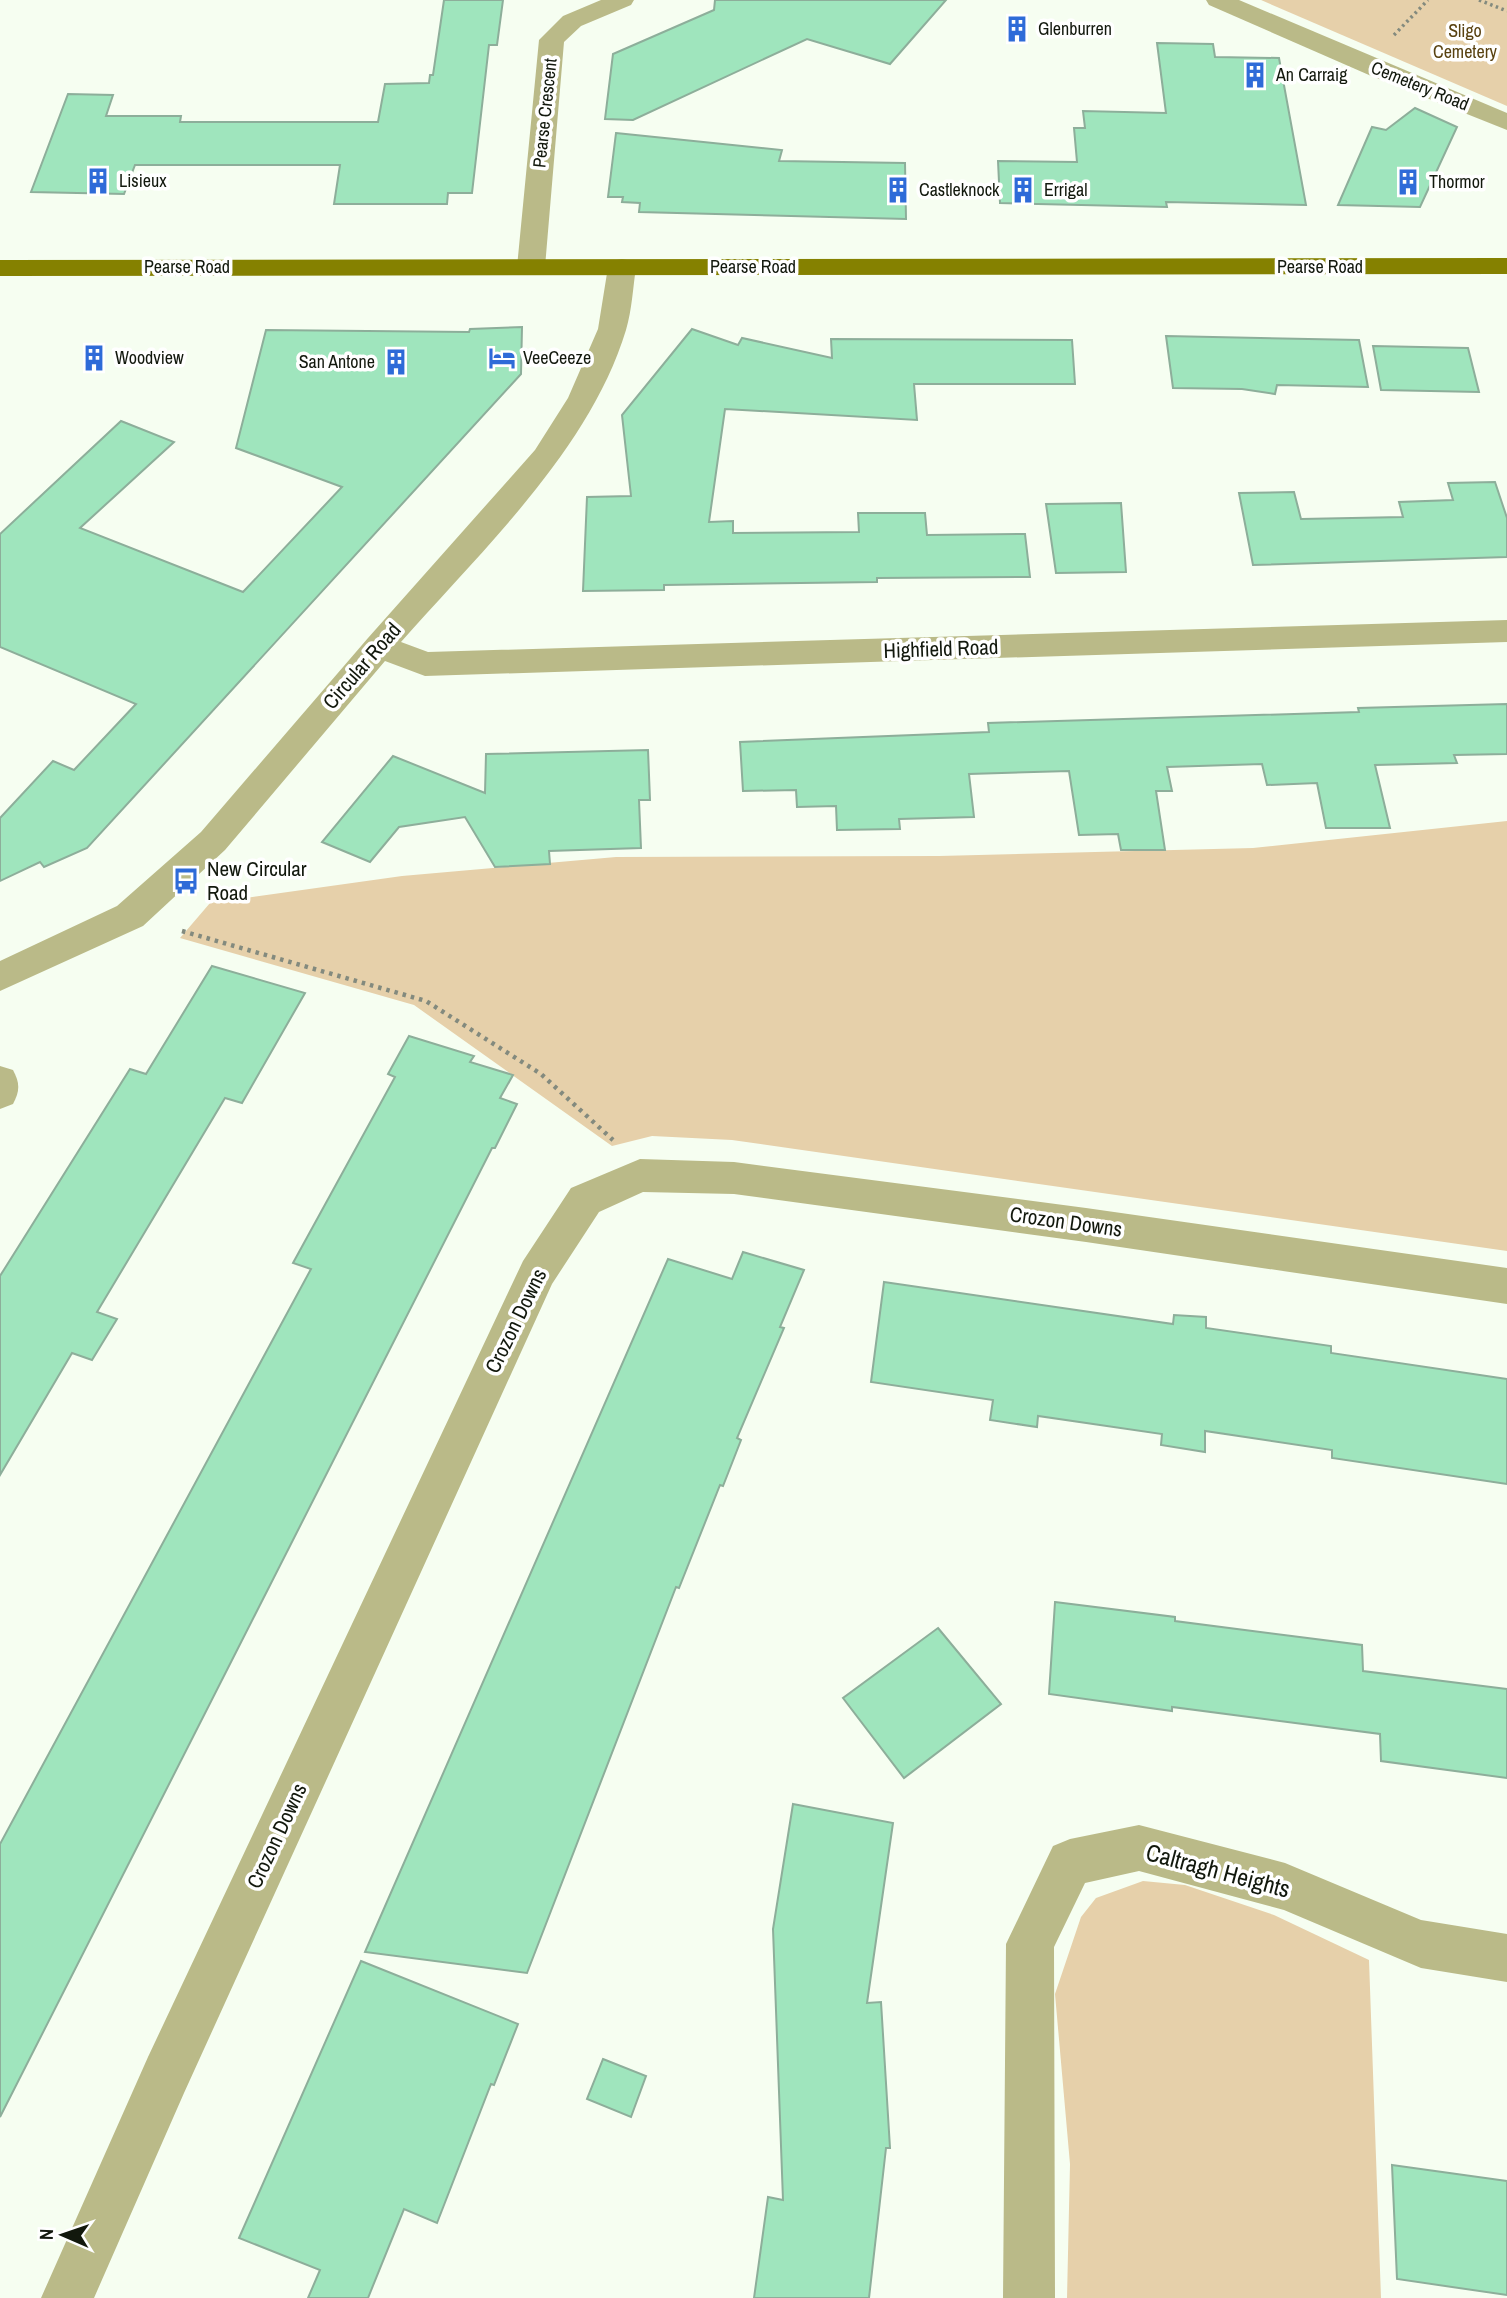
<svg xmlns="http://www.w3.org/2000/svg" width="1507" height="2298" viewBox="0 0 1507 2298" font-family="'Archivo Narrow',sans-serif">
  <style>
    .green { fill: #e6d0aa }
    .building { fill: #9fe5bd; stroke: #8dae9a; stroke-width: 2 }
    .lines { fill: none; stroke-linecap: round; stroke-linejoin: round }
    .path-far1 { stroke: #838a7e; stroke-width: 3.5; stroke-dasharray: 2.5 3.5; stroke-linecap: butt }
    .path { stroke: #838a7e; stroke-width: 4.5; stroke-dasharray: 3.5 5; stroke-linecap: butt }
    .minor { fill: #baba88; fill-rule: evenodd }
    .major { fill: #858100; fill-rule: evenodd }
    .labels { text-anchor: middle; stroke-width: 7; stroke-linejoin: round; paint-order: stroke }
    .far-poi-label { font-size: 18px; fill: #12180d; stroke: #fff; text-anchor: start }
    .far-park-label { font-size: 18px; fill: #594211; stroke: #fff }
    .far-street-label { font-size: 18px; fill: #12180d; stroke: #fff }
    .street-label { font-size: 21px; fill: #12180d; stroke: #fff }
    .poi-label { font-size: 21px; fill: #12180d; stroke: #fff; text-anchor: start }
    .near-street-label { font-size: 24px; fill: #12180d; stroke: #fff }
  </style>
  <rect width="100%" height="100%" fill="#f6fef1"/>
  <g class="green">
    <path d="M1261,0H1507V106Z"/>
    <path d="M1507,821V1251L732,1140L652,1136L612,1146L414,1005L180,938L210,903L402,876L616,857L939,856L1253,848Z"/>
    <path d="M1143,1881L1185,1885L1274,1915L1369,1960L1381,2298H1067L1070,2164L1055,1994L1081,1917L1096,1898Z"/>
  </g>
  <g class="building">
    <path d="M444,0H503L497,45H489L472,193H448L447,204H334L340,165H135L124,194L31,192L68,94L113,95L106,116H181L180,122H378L385,84L429,83L430,75H433Z"/>
    <path d="M715,0H946L890,64L807,39L633,120L605,119L613,54L714,10Z"/>
    <path d="M1157,43L1213,44L1215,57L1279,58L1306,205L1166,202L1167,207L1000,203L998,161L1077,162L1074,128H1085L1083,111L1166,113Z"/>
    <path d="M1415,108L1457,127L1420,207L1338,205L1372,127L1386,130Z"/>
    <path d="M616,133L782,150L779,161L905,163L906,219L639,212L640,203L622,202L623,197H608Z"/>
    <path d="M522,327L521,374L87,848L44,867L40,862L0,881V818L53,761L74,770L136,704L0,647V534L121,421L174,442L80,528L243,592L342,487L236,448L266,330L469,332L470,329Z"/>
    <path d="M692,329L738,345L742,338L832,358L831,339L1072,340L1075,384H914L917,420L725,409L709,522L733,521V533L859,532L858,513H925L927,535L1025,534L1030,577L877,578V582L664,585V590L583,591L587,497L631,496L622,415Z"/>
    <path d="M1166,336L1359,340L1368,387L1277,385L1275,394L1242,389L1173,388Z"/>
    <path d="M1373,346L1468,348L1479,392L1381,390Z"/>
    <path d="M1495,482L1507,518V557L1253,565L1239,493L1294,492L1301,519L1403,517L1399,502L1453,500L1448,483Z"/>
    <path d="M1121,503L1126,572L1056,573L1046,504Z"/>
    <path d="M1507,704V754L1454,755L1457,763L1375,765L1390,828H1326L1317,783L1267,785L1262,764L1167,767L1172,791H1156L1165,850H1121L1118,834L1079,835L1069,771L969,774L974,817L899,819L900,829L837,830L836,806L797,807L796,790L743,791L740,742L989,732L988,723L1359,712L1358,708Z"/>
    <path d="M648,750L650,800H639L641,848L549,851L550,864L495,867L465,817L399,827L370,862L322,842L393,756L485,793L486,754Z"/>
    <path d="M212,966L305,993L242,1103L225,1098L97,1312L117,1319L92,1360L72,1353L0,1475V1276L130,1069L146,1074Z"/>
    <path d="M409,1036L474,1056L470,1062L513,1075L500,1098L517,1104L495,1148H492L0,2117V1844L311,1269L293,1263L395,1077L388,1074Z"/>
    <path d="M743,1252L804,1270L780,1327L784,1328L737,1438L741,1440L723,1486L720,1485L679,1588L676,1587L527,1973L365,1952L668,1259L732,1279Z"/>
    <path d="M884,1282L1173,1324L1174,1315L1206,1317V1328L1331,1346V1353L1507,1379V1484L1332,1458V1450L1205,1431V1452L1161,1445L1162,1434L1038,1416L1037,1427L990,1420L993,1400L871,1382Z"/>
    <path d="M1055,1602L1175,1617V1621L1362,1645L1363,1671L1507,1689V1778L1381,1761L1380,1734L1172,1707V1711L1049,1694Z"/>
    <path d="M938,1628L1001,1704L904,1778L843,1698Z"/>
    <path d="M793,1804L893,1823L867,2003L881,2002L890,2148H886L869,2298H754L768,2197L783,2200L773,1929Z"/>
    <path d="M361,1961L518,2024L494,2085L491,2084L437,2223L404,2209L368,2298H308L320,2270L239,2238Z"/>
    <path d="M603,2059L646,2076L631,2117L587,2099Z"/>
    <path d="M1392,2165L1507,2181V2295L1397,2279Z"/>
  </g>
  <g class="lines">
    <g class="path-far1">
      <path d="M1479,0L1507,11"/>
      <path d="M1394,35L1428,0"/>
    </g>
    <path class="path" d="M182,931L426,1001L541,1074L613,1140"/>
    <g class="minor">
      <path d="M601,0H634L631,5L581,26L564,42L545,267L541,273L531,275L521,273L517,267L539,40L563,16Z"/>
      <path d="M1206,0H1239L1507,113V130L1369,75L1209,5Z"/>
      <path d="M622,259L632,261L636,267C633,287 632,310 626,330C590,449 482,550 401,642L428,652L1507,620V642L425,676L385,661L225,850L143,926L0,991V961L117,906L201,832L368,638L535,450L568,398L598,329L608,267L612,261Z"/>
      <path d="M0,1066L13,1070C20,1083 20,1091 13,1104L0,1109Z"/>
      <path d="M640,1159L734,1162L1086,1208L1507,1268V1304L1086,1242L734,1194L643,1192L599,1212L552,1284L184,2093L94,2298H41L148,2057L523,1261L571,1188Z"/>
      <path d="M1139,1825L1285,1863L1421,1920L1507,1934V1982L1421,1968L1284,1910L1139,1871L1085,1883L1054,1947L1055,2298H1003L1006,1944L1053,1846L1070,1839Z"/>
    </g>
    <path class="major" d="M1507,258V274L0,276V260Z"/>
  </g>
  <defs>
    <g id="building-bare" transform="scale(2.1)"><path d="M-4-6H4V6H1V3H-1V6H-4ZM-2.5-4.3h1.7v1.8h-1.7ZM.8-4.3h1.7v1.8H.8ZM-2.5-1h1.7V.8h-1.7ZM.8-1h1.7V.8H.8Z" fill="#2e6bd8" stroke="#fff" stroke-width="2.5" paint-order="stroke"/></g>
    <g id="hotel-bare" transform="scale(2.1)"><path d="M-6-4.5h1.5V1H6V5H4.5V3h-9V5H-6ZM-4 0a1.8 1.8 0 1 1 3.6 0ZM.5 0V-2.5h3Q6-2.5 6 0Z" fill="#2e6bd8" stroke="#fff" stroke-width="2.5" paint-order="stroke"/></g>
    <g id="bus-bare" transform="scale(2.1)"><path d="M-5-6H5V4H4V6H2V4H-2V6H-4V4H-5ZM-3.5-4V0h7V-4ZM-3.5 1.2v1.5H-2V1.2ZM2 1.2v1.5H3.5V1.2Z" fill="#2e6bd8" stroke="#fff" stroke-width="2.5" paint-order="stroke"/></g>
  </defs>
  <g fill-rule="evenodd">
    <use href="#building-bare" x="1017" y="29"/>
    <use href="#building-bare" x="1255" y="75"/>
    <use href="#building-bare" x="98" y="181"/>
    <use href="#building-bare" x="1408" y="182"/>
    <use href="#building-bare" x="898" y="190"/>
    <use href="#building-bare" x="1023" y="190"/>
    <use href="#building-bare" x="94" y="358"/>
    <use href="#hotel-bare" x="502" y="358"/>
    <use href="#building-bare" x="396" y="362"/>
    <use href="#bus-bare" x="186" y="881"/>
  </g>
  <g class="labels">
    <g class="far-poi-label">
      <text x="1038" y="35">Glenburren</text>
      <text x="1276" y="81">An Carraig</text>
      <text x="119" y="187">Lisieux</text>
      <text x="1429" y="188">Thormor</text>
      <text x="919" y="196">Castleknock</text>
      <text x="1044" y="196">Errigal</text>
      <text x="115" y="364">Woodview</text>
      <text x="523" y="364">VeeCeeze</text>
      <text x="375" y="368" text-anchor="end">San Antone</text>
    </g>
    <g class="far-park-label">
      <text x="1465" y="37">Sligo<tspan x="1465" dy="21">Cemetery</tspan></text>
    </g>
    <g class="far-street-label">
      <text transform="translate(1420 86) rotate(22)" y="6">Cemetery Road</text>
      <text transform="translate(545 113) rotate(-84)" y="6">Pearse Crescent</text>
      <text x="187" y="273">Pearse Road</text>
      <text x="753" y="273">Pearse Road</text>
      <text x="1320" y="273">Pearse Road</text>
    </g>
    <g class="street-label">
      <text transform="translate(941 649) rotate(-2)" y="7">Highfield Road</text>
      <text transform="translate(362 666) rotate(-49)" y="7">Circular Road</text>
      <text transform="translate(1066 1222) rotate(8)" y="7">Crozon Downs</text>
      <text transform="translate(516 1321) rotate(-64)" y="7">Crozon Downs</text>
      <text transform="translate(277 1836) rotate(-65)" y="7">Crozon Downs</text>
    </g>
    <g class="poi-label">
      <text x="207" y="876">New Circular<tspan x="207" dy="24">Road</tspan></text>
    </g>
    <g class="near-street-label">
      <text transform="translate(1218 1871) rotate(15)" y="8">Caltragh Heights</text>
    </g>
  </g>
  <g transform="translate(63 2235) rotate(272)" stroke="#ffffff" stroke-width="5" paint-order="stroke">
  <path d="M0-5L12 26L0 18L-12 26Z" fill="#12180d"/>
  <text y="-10" font-size="19" font-weight="bold" text-anchor="middle" fill="#12180d">N</text>
  </g>
</svg>
